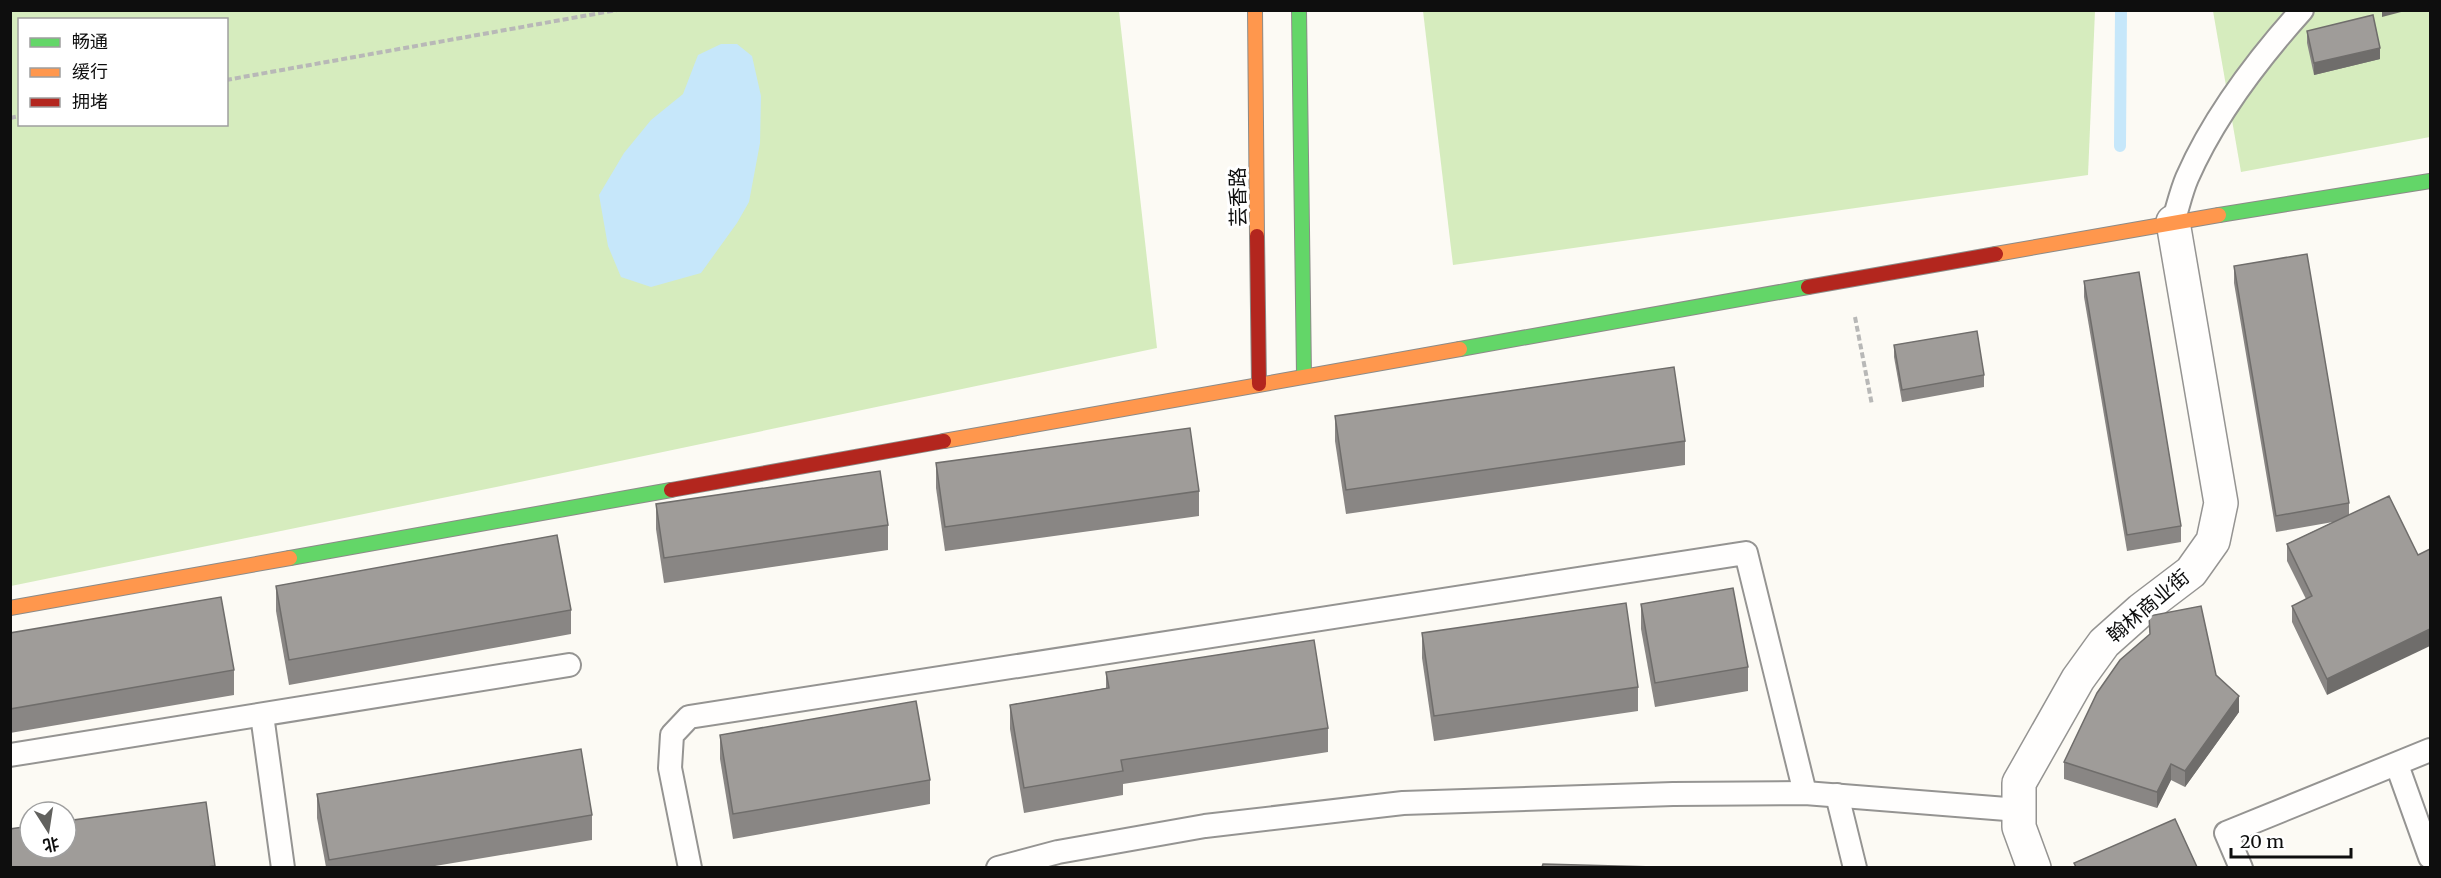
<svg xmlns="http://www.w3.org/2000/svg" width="2441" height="878" viewBox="0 0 2441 878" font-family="Merriweather,'Noto Sans SC',serif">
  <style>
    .forest { fill: #d6ecbe; fill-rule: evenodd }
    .water { fill: #c6e7fa }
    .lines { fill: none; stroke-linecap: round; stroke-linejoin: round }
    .stream { stroke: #c6e7fa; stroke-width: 12 }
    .lane-casing { stroke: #959492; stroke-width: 26 }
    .street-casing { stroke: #959492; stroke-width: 36 }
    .fast-casing { stroke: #8c8b88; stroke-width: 16 }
    .slow-casing { stroke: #8c8b88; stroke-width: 16 }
    .jam-casing { stroke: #8c8b88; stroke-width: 16 }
    .path { stroke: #b8b8b7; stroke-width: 4; stroke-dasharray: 6 3; stroke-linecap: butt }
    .lane { stroke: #fffefd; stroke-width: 22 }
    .street { stroke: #fffefd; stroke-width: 33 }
    .fast { stroke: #63d668; stroke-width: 14 }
    .slow { stroke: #ff974d; stroke-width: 14 }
    .jam { stroke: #b3261e; stroke-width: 14 }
    .wall { fill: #898684 }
    .shaded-wall { fill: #6f6d6b }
    .building { fill: #9f9c99; stroke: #6f6d6b; stroke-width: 1.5 }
    .labels { text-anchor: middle; stroke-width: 6; stroke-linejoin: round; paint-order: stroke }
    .street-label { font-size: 20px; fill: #0e0e0e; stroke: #fff }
  </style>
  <rect width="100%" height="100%" fill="#fcfaf4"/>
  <g class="forest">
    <path d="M11,11H1119L1157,348L501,486L11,586ZM20,20H226V124H20Z"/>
    <path d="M1423,11H2095L2088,175L1453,265Z"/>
    <path d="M2213,11H2430V137L2241,172Z"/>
  </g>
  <path class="water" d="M721,44H737L752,56L761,96L760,143L749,202L737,223L701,273L651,287L621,277L608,246L599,195L624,153L651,120L683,94L698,55Z"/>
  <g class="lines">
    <path class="stream" d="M2120,146L2121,10"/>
    <g class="lane-casing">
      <g id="lane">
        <path d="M2173,222C2178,207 2181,192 2187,178C2214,116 2257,60 2302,10"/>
        <path d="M262,715L283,868"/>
        <path d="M10,755L569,665"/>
        <path d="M2397,765L2430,857"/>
        <path d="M1837,795L1855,868"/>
        <path d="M690,868L670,768L672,735L689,717L1746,553L1805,793"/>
        <path d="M998,868L1058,852L1205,826L1403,803L1673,794L1805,793L2019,810"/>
        <path d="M2241,868L2226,833L2430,750"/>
      </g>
    </g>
    <g class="street-casing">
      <path id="street" d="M2034,868L2019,827V783L2078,679L2104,643L2141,610L2191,572L2213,541L2221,503L2173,222"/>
    </g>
    <g class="fast-casing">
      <g id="fast">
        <path d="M1299,10L1304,375"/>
        <path d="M2219,215L2430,181"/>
        <path d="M1460,349L1808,287"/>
        <path d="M290,558L671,490"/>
      </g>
    </g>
    <g class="slow-casing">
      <g id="slow">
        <path d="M1255,10L1257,236"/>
        <path d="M1996,254L2219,215"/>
        <path d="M944,441L1460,349"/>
        <path d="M10,608L290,558"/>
      </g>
    </g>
    <g class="jam-casing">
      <g id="jam">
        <path d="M1257,236L1259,384"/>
        <path d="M1808,287L1996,254"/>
        <path d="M671,490L944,441"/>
      </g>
    </g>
    <g class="path">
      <path d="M226,80L617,10"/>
      <path d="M10,118L20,116"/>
      <path d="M1855,317L1872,405"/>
    </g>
    <use href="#lane" class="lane"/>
    <use href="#street" class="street"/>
    <use href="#fast" class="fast"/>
    <use href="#slow" class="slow"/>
    <use href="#jam" class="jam"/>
  </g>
  <g class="wall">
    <path d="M2307,31L2380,59L2314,75L2307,43Z"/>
    <path d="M2234,266L2349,503V515L2327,695L2292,622V606L2306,599L2287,561V544L2333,522L2276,532L2234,283Z"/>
    <path d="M2084,281L2181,526V542L2127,551L2084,297Z"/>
    <path d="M1894,345L1984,375V387L1902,402L1894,357Z"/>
    <path d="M1335,416L1685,441V465L1346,514L1335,441Z"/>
    <path d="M936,463L1199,491V516L945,551L936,488Z"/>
    <path d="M656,504L888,525V550L664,583L656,529Z"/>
    <path d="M276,586L571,610V634L289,685L276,611Z"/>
    <path d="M1641,604L1748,667V691L1655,707L1641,629Z"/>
    <path d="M2149,616L2216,675L2239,712L2185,787L2171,780L2157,808L2064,779V762L2150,635Z"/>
    <path d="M10,633L234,670V695L10,733Z"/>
    <path d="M1422,633L1638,687V711L1434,741L1422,658Z"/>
    <path d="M1106,672L1328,728V752L1123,784V795L1024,813L1010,729V705L1106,688Z"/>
    <path d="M720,735L930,780V804L733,839L720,759Z"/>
    <path d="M317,794L592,815V840L429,867H326L317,818Z"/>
  </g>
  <g class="shaded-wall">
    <path d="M2405,10V11L2382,17V11Z"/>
    <path d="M2380,48V59L2314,75V63Z"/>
    <path d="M2430,629V646L2327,695V679Z"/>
    <path d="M2239,696V712L2185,787V771Z"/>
    <path d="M2171,764V780L2157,808V792Z"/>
  </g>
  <g class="building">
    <path d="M2373,15L2380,48L2314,63L2307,31Z"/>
    <path d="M2307,254L2349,503L2276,516L2234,266Z"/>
    <path d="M2139,272L2181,526L2127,535L2084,281Z"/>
    <path d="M1977,331L1984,375L1902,390L1894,345Z"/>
    <path d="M1674,367L1685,441L1346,490L1335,416Z"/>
    <path d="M1190,428L1199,491L945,527L936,463Z"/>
    <path d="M880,471L888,525L664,558L656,504Z"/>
    <path d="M2389,496L2418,555L2430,549V629L2327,679L2292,606L2312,596L2287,544Z"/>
    <path d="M557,535L571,610L289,660L276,586Z"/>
    <path d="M1733,588L1748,667L1655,683L1641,604Z"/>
    <path d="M221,597L234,670L10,709V633Z"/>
    <path d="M1626,603L1638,687L1434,716L1422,633Z"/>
    <path d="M2201,606L2216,675L2239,696L2185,771L2171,764L2157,792L2064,762L2097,693L2120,660L2150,634L2149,616Z"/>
    <path d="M1314,640L1328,728L1121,760L1123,771L1024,788L1010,705L1109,688L1106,672Z"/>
    <path d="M916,701L930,780L733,814L720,735Z"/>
    <path d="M581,749L592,815L329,860L317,794Z"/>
    <path d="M206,802L215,866L207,867H10V829L30,826V848H66V821Z"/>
    <path d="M2175,819L2197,867H2076L2074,863Z"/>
    <path d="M1543,864L1655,867H1542Z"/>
  </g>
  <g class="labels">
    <g class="street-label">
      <text transform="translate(1238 197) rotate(-91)" y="7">芸香路</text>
      <text transform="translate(2148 606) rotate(-40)" y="7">翰林商业街</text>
    </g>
  </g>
  <rect width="2441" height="878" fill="none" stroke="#0e0e0e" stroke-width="24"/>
  <rect x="18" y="18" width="210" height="108" fill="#ffffff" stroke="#9f9f9f" stroke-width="1.5"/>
  <rect x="30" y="38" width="30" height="9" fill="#63d668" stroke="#9f9f9f" stroke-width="1.5"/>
  <text x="72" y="48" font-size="18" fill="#0e0e0e">畅通</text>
  <rect x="30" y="68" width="30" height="9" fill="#ff974d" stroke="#9f9f9f" stroke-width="1.5"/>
  <text x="72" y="78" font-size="18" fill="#0e0e0e">缓行</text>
  <rect x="30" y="98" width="30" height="9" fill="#b3261e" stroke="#9f9f9f" stroke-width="1.5"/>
  <text x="72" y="108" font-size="18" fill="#0e0e0e">拥堵</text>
  <g transform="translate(48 830) rotate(168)"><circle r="28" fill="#ffffff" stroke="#9f9f9f" stroke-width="1.5"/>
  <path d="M0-4.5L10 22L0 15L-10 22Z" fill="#61615e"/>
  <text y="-9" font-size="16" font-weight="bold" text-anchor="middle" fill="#0e0e0e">北</text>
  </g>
  <path d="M2231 848v9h120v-9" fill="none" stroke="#0e0e0e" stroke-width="3"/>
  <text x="2240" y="848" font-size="18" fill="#0e0e0e" stroke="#ffffff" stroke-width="4.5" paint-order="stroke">20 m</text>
</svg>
